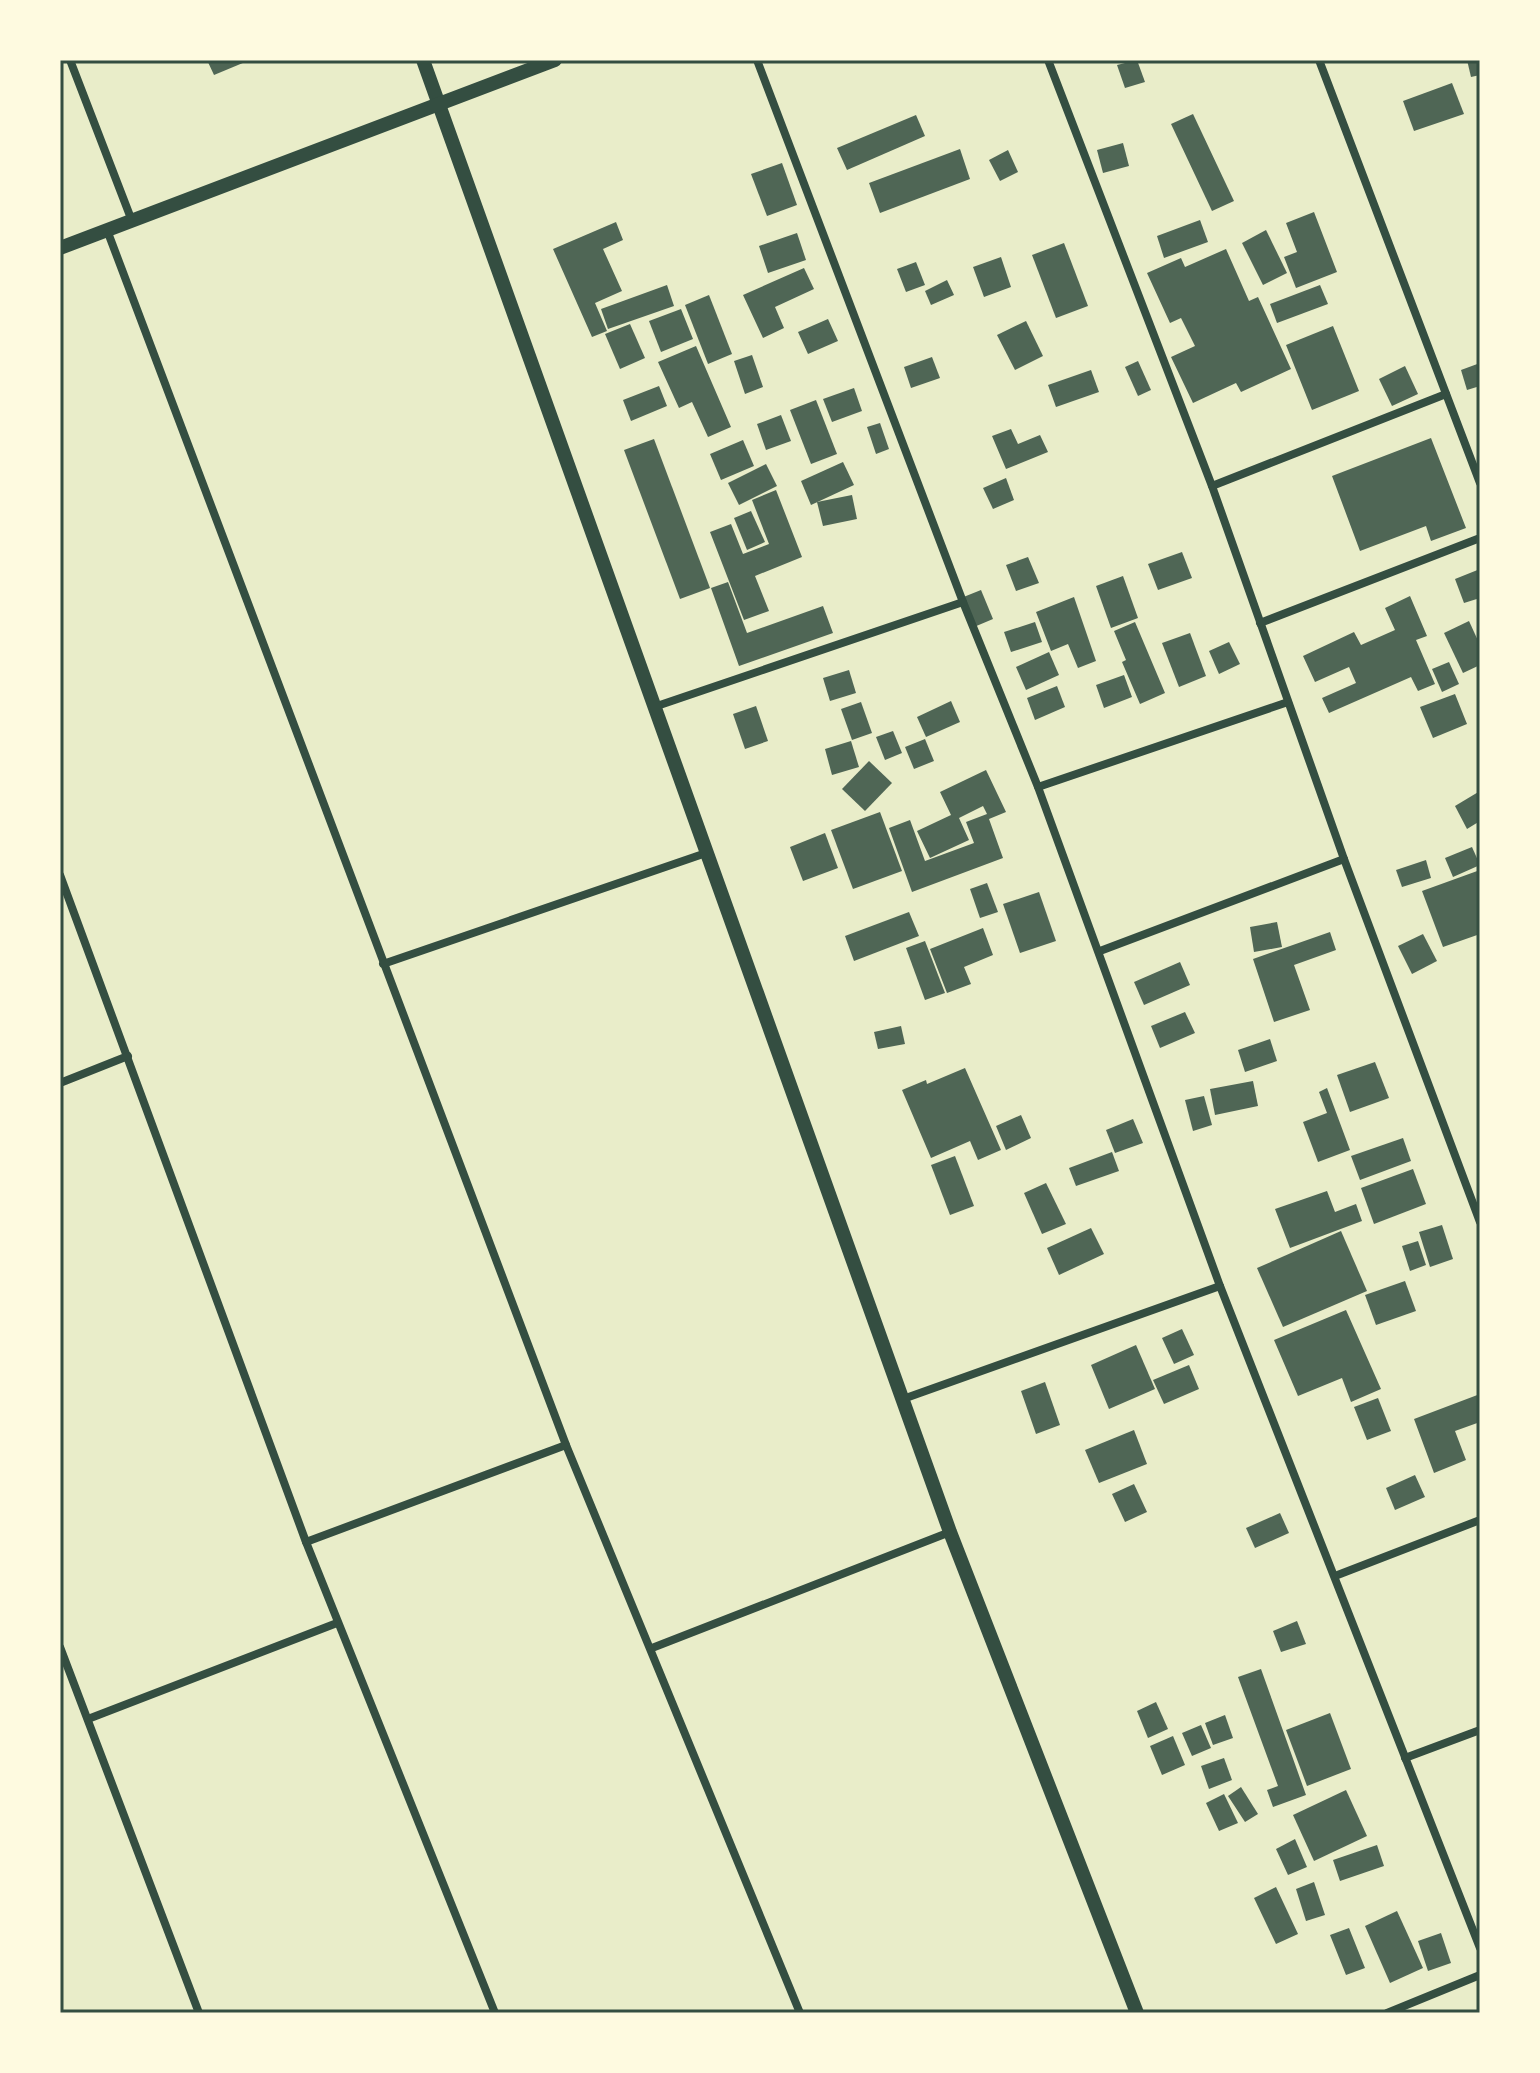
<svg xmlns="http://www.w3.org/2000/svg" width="1540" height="2073" viewBox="0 0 1540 2073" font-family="'Varela Round',sans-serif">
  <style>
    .building { fill: #4f6655 }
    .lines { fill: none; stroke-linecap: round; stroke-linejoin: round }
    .minor { stroke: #344e41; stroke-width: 8 }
    .tertiary { stroke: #344e41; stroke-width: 14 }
    .neatline { fill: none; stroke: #344e41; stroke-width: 3 }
  </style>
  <rect width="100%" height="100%" fill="#e9edc9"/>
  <g class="building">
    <path d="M207,60H250L214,75Z"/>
    <path d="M1137,60L1145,82L1125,88L1117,65Z"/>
    <path d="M1467,60H1480V75L1471,77Z"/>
    <path d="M1452,83L1464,114L1414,131L1403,101Z"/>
    <path d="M1193,114L1234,201L1212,211L1171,124Z"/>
    <path d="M916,115L925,136L847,170L837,148Z"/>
    <path d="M1123,143L1129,166L1103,173L1097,150Z"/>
    <path d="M960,149L970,179L880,213L869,183Z"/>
    <path d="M1008,150L1018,172L1000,181L989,160Z"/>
    <path d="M782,163L797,205L767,216L751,174Z"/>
    <path d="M1314,212L1337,272L1296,288L1284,257L1297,252L1286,223Z"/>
    <path d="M1200,220L1208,242L1164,258L1157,236Z"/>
    <path d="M616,222L623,240L603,249L622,291L595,303L607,331L592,337L553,249Z"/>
    <path d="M1266,230L1287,273L1263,285L1242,243Z"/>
    <path d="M797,233L806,260L768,273L759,246Z"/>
    <path d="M1064,243L1088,306L1056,318L1032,255Z"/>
    <path d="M1226,249L1249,301L1258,297L1291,369L1241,392L1236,383L1193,403L1171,357L1195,346L1181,318L1170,323L1147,273L1181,258L1185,267Z"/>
    <path d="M1001,257L1011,287L984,297L973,267Z"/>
    <path d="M916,262L925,285L906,292L897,269Z"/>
    <path d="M804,268L814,289L775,307L784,328L763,338L743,295Z"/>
    <path d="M947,280L954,295L931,305L925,291Z"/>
    <path d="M667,285L674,306L608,329L601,309Z"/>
    <path d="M1320,285L1328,304L1277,323L1270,304Z"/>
    <path d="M709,295L732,354L708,364L685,305Z"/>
    <path d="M681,309L693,339L661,352L649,321Z"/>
    <path d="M828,319L838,341L808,354L798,332Z"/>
    <path d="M1026,321L1043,356L1015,370L997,335Z"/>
    <path d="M630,324L645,358L620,369L605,334Z"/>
    <path d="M1333,326L1359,391L1312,410L1286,345Z"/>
    <path d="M696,346L731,427L708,437L692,402L679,408L658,362Z"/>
    <path d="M752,355L763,387L745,394L734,361Z"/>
    <path d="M932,357L940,378L911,388L904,367Z"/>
    <path d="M1138,361L1151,390L1138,396L1125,367Z"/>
    <path d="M1480,363V386L1467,390L1461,370Z"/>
    <path d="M1405,366L1418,394L1392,406L1379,379Z"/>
    <path d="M1091,370L1099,392L1056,407L1048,385Z"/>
    <path d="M659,386L667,406L631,421L623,400Z"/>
    <path d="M854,388L862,411L832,422L823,399Z"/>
    <path d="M816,400L837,454L811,464L790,410Z"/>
    <path d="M781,415L791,441L766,450L757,424Z"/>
    <path d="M880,423L889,449L876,454L867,427Z"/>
    <path d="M1011,429L1018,444L1040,435L1048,452L1006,469L992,436Z"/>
    <path d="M1431,438L1466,528L1431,541L1426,526L1360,551L1332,476Z"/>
    <path d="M654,439L710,588L680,599L624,450Z"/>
    <path d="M743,440L754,466L721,480L710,454Z"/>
    <path d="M843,462L854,485L811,505L801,481Z"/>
    <path d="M766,464L777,486L739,505L728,483Z"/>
    <path d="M1006,478L1014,500L993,509L983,488Z"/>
    <path d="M776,490L802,557L755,576L769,611L744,620L710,532L731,524L743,554L769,544L752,500Z"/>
    <path d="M852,495L857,519L823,526L817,502Z"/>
    <path d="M751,511L765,542L747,550L734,518Z"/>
    <path d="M1182,552L1192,578L1158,590L1148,564Z"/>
    <path d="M1028,557L1039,583L1016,591L1006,565Z"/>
    <path d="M1480,569V598L1464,603L1455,579Z"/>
    <path d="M1123,576L1138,618L1111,628L1096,586Z"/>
    <path d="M728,582L747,633L823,606L833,633L739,666L711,588Z"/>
    <path d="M981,590L993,619L974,627L961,598Z"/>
    <path d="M1410,596L1427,636L1416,640L1435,684L1418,691L1411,677L1329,713L1322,698L1356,683L1349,667L1315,682L1303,656L1354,632L1361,645L1395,630L1385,608Z"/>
    <path d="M1074,597L1096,661L1078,668L1068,644L1051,651L1036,612Z"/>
    <path d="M1469,621L1480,645V665L1463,673L1444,633Z"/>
    <path d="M1035,622L1042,642L1011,652L1004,632Z"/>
    <path d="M1135,622L1165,693L1140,704L1122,662L1126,660L1114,631Z"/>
    <path d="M1190,633L1206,676L1179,687L1162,643Z"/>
    <path d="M1229,642L1240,664L1219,674L1209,651Z"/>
    <path d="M1049,652L1059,675L1026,690L1016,667Z"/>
    <path d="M1449,662L1459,684L1442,692L1432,669Z"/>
    <path d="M849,670L856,693L830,701L823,678Z"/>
    <path d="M1124,675L1132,697L1104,708L1096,685Z"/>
    <path d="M1057,686L1065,707L1035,720L1027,698Z"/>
    <path d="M1455,694L1467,724L1433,738L1420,707Z"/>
    <path d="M951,701L960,722L926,737L917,717Z"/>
    <path d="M861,702L872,733L852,740L841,709Z"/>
    <path d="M756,706L768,741L745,749L733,714Z"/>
    <path d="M893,731L902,753L885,760L876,737Z"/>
    <path d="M925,739L934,761L914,769L905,747Z"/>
    <path d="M851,741L859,767L832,775L825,749Z"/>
    <path d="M869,761L892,783L865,811L842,789Z"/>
    <path d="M986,770L1006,812L989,819L1003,858L912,892L889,828L910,820L925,861L974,843L966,822L987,814L983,806L959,818L969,840L930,858L917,831L951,815L940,792Z"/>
    <path d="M1480,791V821L1467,829L1455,806Z"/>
    <path d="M880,812L902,871L853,889L831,830Z"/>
    <path d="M825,833L838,868L803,881L790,847Z"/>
    <path d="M1472,847L1480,865L1453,877L1445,858Z"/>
    <path d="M1426,860L1431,878L1402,887L1396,870Z"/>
    <path d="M1480,870V901L1477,902L1480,911V934L1443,947L1422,891Z"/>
    <path d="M987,883L998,912L980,918L970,889Z"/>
    <path d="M1039,892L1056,941L1020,953L1003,904Z"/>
    <path d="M909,912L919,936L854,961L845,936Z"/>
    <path d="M1277,922L1282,947L1254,952L1250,927Z"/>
    <path d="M983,928L993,955L964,967L971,984L947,993L930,949Z"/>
    <path d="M1330,932L1336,950L1294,965L1310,1010L1274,1022L1253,959Z"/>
    <path d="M1423,934L1437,961L1412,974L1398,946Z"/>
    <path d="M925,941L945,993L925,1000L906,948Z"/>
    <path d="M1180,962L1190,985L1144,1005L1134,982Z"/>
    <path d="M1185,1012L1195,1033L1160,1048L1151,1026Z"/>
    <path d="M901,1026L905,1044L878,1049L874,1032Z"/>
    <path d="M1270,1039L1277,1061L1245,1072L1238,1050Z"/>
    <path d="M1375,1062L1389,1098L1350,1112L1337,1075Z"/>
    <path d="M965,1068L1001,1150L978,1160L970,1141L931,1158L902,1090L926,1080L927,1084Z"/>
    <path d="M1253,1081L1258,1106L1215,1115L1210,1089Z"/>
    <path d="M1327,1088L1350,1150L1318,1162L1303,1122L1327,1113L1319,1092Z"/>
    <path d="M1204,1096L1212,1125L1193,1131L1185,1100Z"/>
    <path d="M1021,1115L1031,1138L1006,1150L996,1126Z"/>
    <path d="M1133,1119L1143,1143L1115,1153L1106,1130Z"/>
    <path d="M1403,1138L1411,1161L1360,1180L1351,1156Z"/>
    <path d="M1112,1152L1119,1171L1076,1186L1069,1168Z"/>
    <path d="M955,1156L974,1206L950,1215L931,1165Z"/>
    <path d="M1413,1169L1426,1204L1374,1224L1361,1188Z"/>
    <path d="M1046,1183L1066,1224L1042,1234L1024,1193Z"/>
    <path d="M1327,1191L1335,1212L1356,1204L1362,1221L1290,1248L1275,1209Z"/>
    <path d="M1442,1225L1453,1259L1430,1267L1419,1232Z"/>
    <path d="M1091,1228L1104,1254L1059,1275L1047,1248Z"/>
    <path d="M1341,1231L1367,1291L1283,1327L1257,1268Z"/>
    <path d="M1418,1241L1426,1265L1410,1271L1402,1246Z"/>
    <path d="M1405,1281L1416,1311L1376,1325L1365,1295Z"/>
    <path d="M1346,1310L1381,1389L1351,1402L1342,1378L1298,1396L1274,1340Z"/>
    <path d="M1182,1329L1194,1355L1174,1364L1162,1338Z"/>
    <path d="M1136,1345L1155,1389L1109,1409L1091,1365Z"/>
    <path d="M1189,1365L1199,1389L1164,1404L1153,1380Z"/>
    <path d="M1045,1382L1060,1425L1036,1434L1021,1391Z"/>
    <path d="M1480,1394V1422L1455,1431L1466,1460L1434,1473L1414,1419Z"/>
    <path d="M1378,1398L1391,1431L1367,1440L1354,1407Z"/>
    <path d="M1134,1430L1147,1464L1099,1483L1085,1450Z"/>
    <path d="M1415,1475L1425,1497L1395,1510L1386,1488Z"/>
    <path d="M1134,1484L1147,1512L1125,1522L1112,1494Z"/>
    <path d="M1280,1513L1289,1533L1255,1548L1246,1528Z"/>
    <path d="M1297,1621L1306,1644L1281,1652L1273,1631Z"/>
    <path d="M1261,1669L1306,1795L1273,1807L1267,1790L1278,1786L1238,1677Z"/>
    <path d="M1156,1702L1168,1729L1148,1738L1137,1711Z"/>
    <path d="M1330,1713L1351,1769L1307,1786L1286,1730Z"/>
    <path d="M1225,1715L1233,1738L1213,1745L1205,1723Z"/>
    <path d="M1201,1725L1211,1748L1192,1756L1182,1733Z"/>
    <path d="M1173,1736L1185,1765L1162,1775L1150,1746Z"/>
    <path d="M1224,1758L1232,1780L1209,1789L1201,1766Z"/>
    <path d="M1241,1787L1258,1814L1245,1822L1228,1796Z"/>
    <path d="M1346,1790L1367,1836L1314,1861L1293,1815Z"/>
    <path d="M1224,1794L1238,1823L1219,1831L1206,1803Z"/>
    <path d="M1295,1839L1307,1867L1288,1875L1276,1849Z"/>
    <path d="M1377,1845L1384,1866L1340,1881L1333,1860Z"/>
    <path d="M1314,1882L1325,1915L1306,1921L1296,1889Z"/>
    <path d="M1276,1887L1298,1934L1276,1944L1254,1898Z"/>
    <path d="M1397,1911L1423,1968L1390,1983L1365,1926Z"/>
    <path d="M1349,1928L1365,1968L1346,1975L1330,1935Z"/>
    <path d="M1441,1933L1451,1963L1428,1971L1418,1941Z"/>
  </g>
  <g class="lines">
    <g class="minor">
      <path d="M70,60L132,221"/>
      <path d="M757,60L963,602L1038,787L1220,1286L1480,1948"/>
      <path d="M1048,60L1212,486L1344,859L1480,1222"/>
      <path d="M1319,60L1480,483"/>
      <path d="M107,230L566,1445L800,2013"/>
      <path d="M1212,486L1446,394"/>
      <path d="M1260,623L1480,538"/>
      <path d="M654,707L963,602"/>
      <path d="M1038,787L1288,702"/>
      <path d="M60,875L306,1542L495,2013"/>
      <path d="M1100,951L1344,859"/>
      <path d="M383,964L706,853"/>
      <path d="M60,1083L128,1056"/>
      <path d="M903,1399L1220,1286"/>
      <path d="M306,1542L566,1445"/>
      <path d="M1335,1576L1480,1520"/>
      <path d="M60,1647L199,2013"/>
      <path d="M652,1648L950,1532"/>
      <path d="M88,1719L337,1623"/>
      <path d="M1405,1758L1480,1730"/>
      <path d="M1387,2013L1480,1975"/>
    </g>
    <g class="tertiary">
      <path d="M423,60L950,1532L1137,2013"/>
      <path d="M60,248L555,60"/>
    </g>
  </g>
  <rect width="1540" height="2073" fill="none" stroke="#fefae0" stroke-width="124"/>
  <rect x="62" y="62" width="1416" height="1949" class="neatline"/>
</svg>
